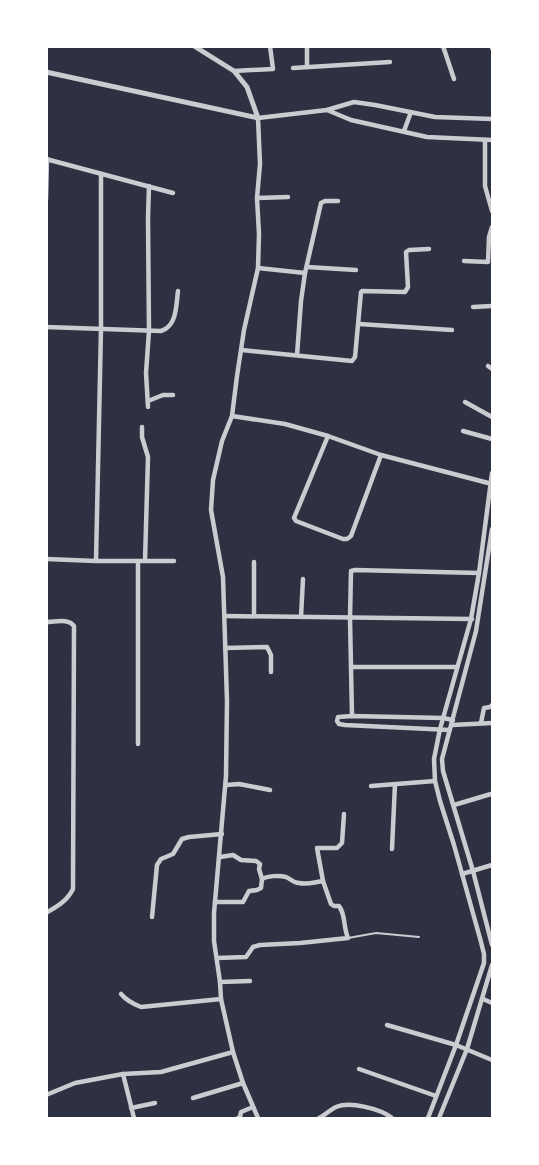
<svg xmlns="http://www.w3.org/2000/svg" width="539" height="1165" viewBox="0 0 539 1165" font-family="Karla,sans-serif">
  <style>
    .lines { fill: none; stroke-linecap: round; stroke-linejoin: round }
    .service { stroke: #caccd0; stroke-width: 2 }
    .minor { stroke: #caccd0; stroke-width: 4.5 }
    .tertiary { stroke: #caccd0; stroke-width: 5 }
  </style>
  <rect width="100%" height="100%" fill="#2d3142"/>
  <g class="lines">
    <path class="service" d="M348,938L376,933L419,937"/>
    <g class="minor">
      <path d="M443,46L454,79"/>
      <path d="M492,46V48"/>
      <path d="M307,67V46"/>
      <path d="M293,68L390,62"/>
      <path d="M234,71L273,69L270,46"/>
      <path d="M492,119L435,117L375,105L354,102L327,110L351,120L427,137L492,140"/>
      <path d="M404,131L411,112"/>
      <path d="M485,140V186L492,211"/>
      <path d="M46,159L173,193"/>
      <path d="M257,198L288,197"/>
      <path d="M46,199L47,159"/>
      <path d="M464,261L488,262L489,237L492,227"/>
      <path d="M307,267L356,270"/>
      <path d="M258,268L305,273"/>
      <path d="M473,307L492,306"/>
      <path d="M359,324L452,330"/>
      <path d="M46,327L161,331C177,326 176,306 178,291"/>
      <path d="M242,350L352,361L355,357L361,292L362,291L405,292L408,287L406,252L409,250L429,249"/>
      <path d="M297,355L301,301L305,273L321,203L325,201H338"/>
      <path d="M488,366L492,369"/>
      <path d="M148,401L163,395H173"/>
      <path d="M465,402L492,417"/>
      <path d="M148,407L146,373L149,331L148,218L149,186"/>
      <path d="M232,416L285,424L328,436L381,455L492,484"/>
      <path d="M142,427V437L148,457L145,561"/>
      <path d="M463,431L492,439"/>
      <path d="M328,436L294,518L296,521L343,539H347L351,536L381,455"/>
      <path d="M492,529L476,631L442,759L443,771L473,871L492,945"/>
      <path d="M46,559L96,561H174"/>
      <path d="M96,561L101,329V174"/>
      <path d="M138,561V744"/>
      <path d="M254,615V562"/>
      <path d="M225,616L472,619"/>
      <path d="M301,617L303,579"/>
      <path d="M46,622C56,622 68,618 74,626L73,889C67,901 58,906 46,913"/>
      <path d="M225,648L267,647L271,655V672"/>
      <path d="M351,667H457"/>
      <path d="M352,716L350,619L351,571L355,570L479,573"/>
      <path d="M481,723L484,708L490,707L492,705"/>
      <path d="M452,725L492,723"/>
      <path d="M450,730L345,725L339,724L337,721L338,717L352,716L443,718L453,720"/>
      <path d="M226,785L239,784L270,790"/>
      <path d="M371,786L435,781"/>
      <path d="M454,805L491,794"/>
      <path d="M392,849L395,784"/>
      <path d="M220,857L233,855L241,860L256,861L260,864L259,869L262,879"/>
      <path d="M462,874L492,865"/>
      <path d="M323,881L317,848H337L342,843L344,814"/>
      <path d="M215,902H243L249,891L257,890L261,888L262,879C267,876 279,875 286,877C291,879 293,883 299,883C307,885 315,882 323,881L331,904L334,906H339C346,915 343,927 348,938L300,943L260,945L253,947L246,957L217,958"/>
      <path d="M152,917L157,865L161,859L173,854L182,839L189,837L222,834"/>
      <path d="M220,982L250,981"/>
      <path d="M121,994C127,1001 133,1004 141,1007L221,999"/>
      <path d="M483,999L492,1003"/>
      <path d="M387,1025L456,1045L492,1060"/>
      <path d="M359,1069L436,1096"/>
      <path d="M123,1074L134,1118"/>
      <path d="M46,1095L75,1083L123,1074L161,1072L233,1052"/>
      <path d="M193,1098L243,1083"/>
      <path d="M131,1108L155,1103"/>
      <path d="M238,1118L240,1117L241,1112L253,1107"/>
      <path d="M258,1118L243,1083L233,1052L221,999L220,982L214,941V913L226,776L227,701L223,577L211,510L213,480L222,441L232,416L237,376L244,330L258,268L259,234L257,198L260,164L258,118L327,110"/>
      <path d="M319,1118C325,1115 330,1110 336,1107C350,1101 381,1109 392,1118"/>
      <path d="M428,1118L456,1045L484,963V954L481,942L454,845L440,801L435,781L434,759L440,729L471,619L479,573L492,473"/>
      <path d="M439,1118L467,1049L492,965"/>
    </g>
    <path class="tertiary" d="M46,72L258,118L247,87L234,71L194,46"/>
  </g>
  <rect width="539" height="1165" fill="none" stroke="#ffffff" stroke-width="96"/>
</svg>
